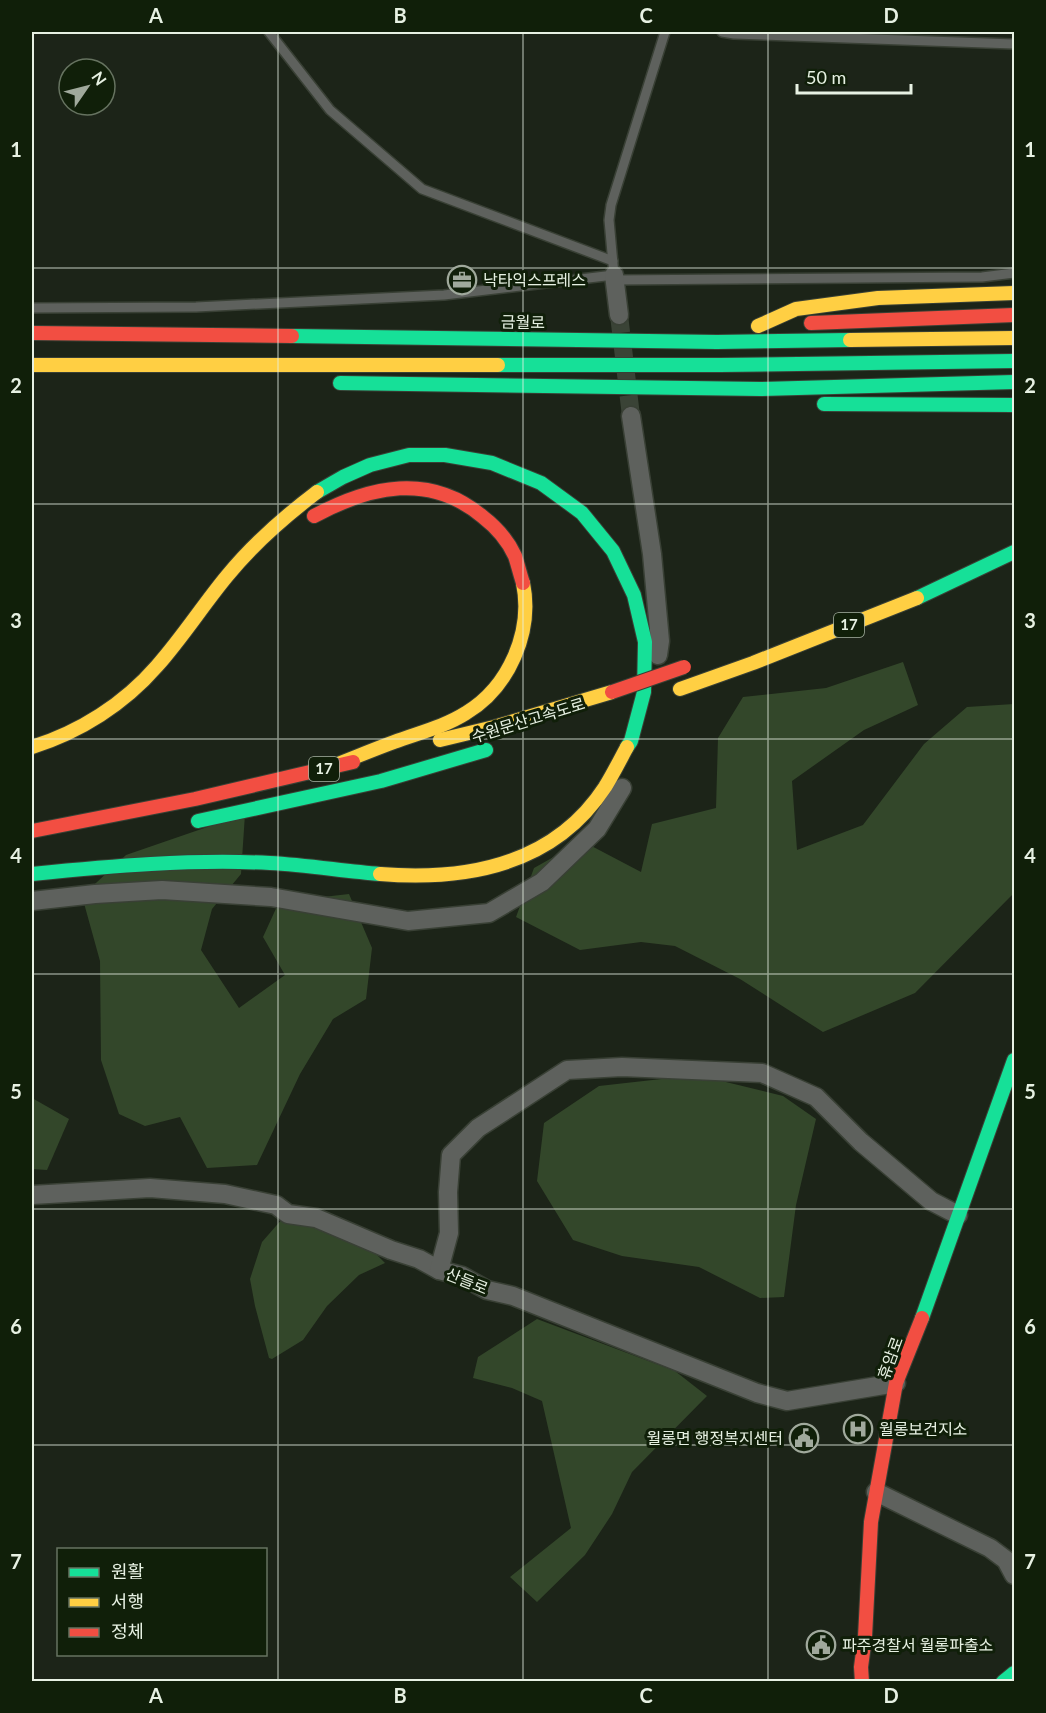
<svg xmlns="http://www.w3.org/2000/svg" width="1046" height="1713" viewBox="0 0 1046 1713" font-family="Lato,'Noto Sans KR',sans-serif">
  <style>
    .green { fill: #33472a }
    .lines { fill: none; stroke-linecap: round; stroke-linejoin: round }
    .street-tunnel { stroke: #3a4336; stroke-width: 18; stroke-dasharray: 18 9; stroke-linecap: butt }
    .lane-casing { stroke: #394035; stroke-width: 12 }
    .street-casing { stroke: #394035; stroke-width: 21 }
    .fast-casing { stroke: #394035; stroke-width: 16 }
    .slow-casing { stroke: #394035; stroke-width: 16 }
    .jam-casing { stroke: #394035; stroke-width: 16 }
    .lane { stroke: #5e615d; stroke-width: 9 }
    .street { stroke: #5e615d; stroke-width: 18 }
    .fast { stroke: #16e098; stroke-width: 14 }
    .slow { stroke: #ffcf43; stroke-width: 14 }
    .jam { stroke: #f24e42; stroke-width: 14 }
    .jam-bridge-casing { stroke: #394035; stroke-width: 16; stroke-linecap: butt }
    .jam-bridge { stroke: #f24e42; stroke-width: 14 }
    .grid { fill: none; stroke: #e7f1e3; stroke-width: 1.5; stroke-opacity: 0.55 }
    .labels { text-anchor: middle; stroke-width: 6; stroke-linejoin: round; paint-order: stroke }
    .shield { fill: #101f09; stroke: #a6b2a2; stroke-width: 1.5 }
    .shield-label { font-size: 15px; font-weight: bold; fill: #e7f1e3 }
    .poi-label { font-size: 16px; fill: #e7f1e3; stroke: #101f09; text-anchor: start }
    .street-label { font-size: 16px; fill: #e7f1e3; stroke: #101f09 }
    .neatline { fill: none; stroke: #e7f1e3; stroke-width: 2 }
    .grid-label { font-size: 20px; text-anchor: middle; font-weight: bold; fill: #e7f1e3 }
  </style>
  <rect width="100%" height="100%" fill="#1c2418"/>
  <g class="green">
    <path d="M903,662L918,705L864,730L792,781L797,850L863,825L924,744L967,707L1014,704V893L915,993L823,1032L740,979L675,946L641,942L580,950L516,917L534,868L582,841L641,872L652,824L716,808L718,738L743,697L826,688Z"/>
    <path d="M245,814L241,874L212,909L201,950L239,1008L285,975L263,937L279,902L349,894L372,948L366,999L333,1019L300,1074L257,1165L207,1168L180,1117L145,1126L119,1114L101,1060L100,961L82,896L126,855Z"/>
    <path d="M697,1075L783,1096L816,1119L796,1205L784,1297L760,1298L699,1267L622,1256L573,1240L537,1181L544,1123L599,1086Z"/>
    <path d="M32,1098L69,1119L47,1170L32,1169Z"/>
    <path d="M283,1218L327,1223L369,1247L385,1263L359,1275L327,1306L303,1340L272,1359L269,1358L255,1306L250,1279L262,1242Z"/>
    <path d="M537,1319L675,1371L707,1396L632,1472L612,1514L585,1555L537,1602L510,1577L571,1528L542,1401L512,1388L473,1378L478,1357Z"/>
  </g>
  <g class="lines">
    <path class="street-tunnel" d="M619,315L631,416"/>
    <g class="lane-casing">
      <g id="lane">
        <path d="M269,32L330,110L422,189L613,261"/>
        <path d="M722,32L734,34L1014,44"/>
        <path d="M615,280L982,277L1014,273"/>
        <path d="M32,308L196,307L444,295L614,275L609,220L611,205L665,32"/>
      </g>
    </g>
    <g class="street-casing">
      <g id="street">
        <path d="M614,275L619,315"/>
        <path d="M631,416L652,554L660,641L658,655"/>
        <path d="M32,901L95,894L162,890L271,897L408,921L489,913L542,882L597,829L622,788"/>
        <path d="M32,1195L150,1188L225,1194L276,1205L288,1214L316,1218L391,1250L419,1259L439,1270L462,1276L487,1290L513,1296L757,1393L787,1401L896,1383"/>
        <path d="M439,1270L449,1233L448,1192L451,1155L478,1128L567,1070L622,1067L762,1073L816,1097L861,1142L931,1201L958,1215"/>
        <path d="M876,1492L990,1548L1006,1560L1014,1575"/>
      </g>
    </g>
    <g class="fast-casing">
      <g id="fast">
        <path d="M292,336L717,342L850,340"/>
        <path d="M498,365H720L1014,361"/>
        <path d="M340,383L761,389L1014,382"/>
        <path d="M824,404L1014,405"/>
        <path d="M317,492L343,477L370,465L409,455H445L492,463L541,483L582,513L613,551L634,595L645,642L644,692L631,741L627,747"/>
        <path d="M917,598L1014,552"/>
        <path d="M198,821L381,781L486,750"/>
        <path d="M32,874C111,866 191,859 270,863C307,865 343,871 380,874"/>
        <path d="M922,1318L1014,1060"/>
        <path d="M1003,1682L1014,1673"/>
      </g>
    </g>
    <g class="slow-casing">
      <g id="slow">
        <path d="M758,326L796,309L878,298L1014,293"/>
        <path d="M850,340L1014,338"/>
        <path d="M32,365H498"/>
        <path d="M680,689L753,663L917,598"/>
        <path d="M440,740L494,727L612,692"/>
        <path d="M32,747C80,732 124,704 157,666C182,638 203,605 227,576C253,544 284,517 317,492"/>
        <path d="M330,767C351,759 372,750 394,742C418,733 444,727 466,713C509,687 533,632 523,583"/>
        <path d="M380,874C466,881 554,865 605,787C613,774 620,760 627,747"/>
      </g>
    </g>
    <g class="jam-casing">
      <g id="jam">
        <path d="M811,323L1014,315"/>
        <path d="M32,333L292,336"/>
        <path d="M314,516C370,486 430,472 483,517C496,527 508,541 515,556C518,565 520,574 523,583"/>
        <path d="M32,831L195,799L353,762"/>
        <path d="M862,1682L861,1667L865,1637L871,1522L896,1383L922,1318"/>
      </g>
    </g>
    <use href="#lane" class="lane"/>
    <use href="#street" class="street"/>
    <use href="#fast" class="fast"/>
    <use href="#slow" class="slow"/>
    <use href="#jam" class="jam"/>
    <g class="jam-bridge-casing">
      <path id="jam-bridge" d="M612,692L684,667"/>
    </g>
    <use href="#jam-bridge" class="jam-bridge"/>
  </g>
  <path class="grid" d="M278,32V1682M523,32V1682M768,32V1682M32,268H1014M32,504H1014M32,739H1014M32,974H1014M32,1209H1014M32,1445H1014"/>
  <defs>
    <g id="office-ring" transform="scale(1.5)"><circle r="9.5" fill="#101f09" stroke="#a0a99c" stroke-width="1.5"/><path d="M-6-3h4V-5.5h4V-3h4V5H-6ZM-1-4.5V-3h2v-1.5ZM-6 0V1H6V0Z" fill="#a0a99c"/></g>
    <g id="hospital-ring" transform="scale(1.5)"><circle r="9.5" fill="#101f09" stroke="#a0a99c" stroke-width="1.5"/><path d="M-5-5h3v3.5h4V-5h3V5h-3V1.5h-4V5h-3Z" fill="#a0a99c"/></g>
    <g id="civic-ring" transform="scale(1.5)"><circle r="9.5" fill="#101f09" stroke="#a0a99c" stroke-width="1.5"/><path d="M-.6-6.5H3V-4.5H.6V-3L4-1V1h2V6H-6V1h2V-1L-.6-3ZM-1.2 2.5V6h2.4V2.5Z" fill="#a0a99c"/></g>
  </defs>
  <g fill-rule="evenodd">
    <use href="#office-ring" x="462" y="280"/>
    <use href="#hospital-ring" x="858" y="1429"/>
    <use href="#civic-ring" x="804" y="1438"/>
    <use href="#civic-ring" x="821" y="1645"/>
  </g>
  <g class="labels">
    <g class="shield">
      <rect x="834" y="613" width="30" height="24" rx="4.5"/>
      <rect x="309" y="757" width="30" height="24" rx="4.5"/>
    </g>
    <g class="shield-label">
      <text x="849" y="630">17</text>
      <text x="324" y="774">17</text>
    </g>
    <g class="poi-label">
      <text x="483" y="286">낙타익스프레스</text>
      <text x="879" y="1435">월롱보건지소</text>
      <text x="783" y="1444" text-anchor="end">월롱면 행정복지센터</text>
      <text x="842" y="1651">파주경찰서 월롱파출소</text>
    </g>
    <g class="street-label">
      <text transform="translate(523 322) rotate(1)" y="6">금월로</text>
      <text transform="translate(528 720) rotate(-17)" y="6">수원문산고속도로</text>
      <text transform="translate(467 1281) rotate(22)" y="6">산들로</text>
      <text transform="translate(890 1358) rotate(-70)" y="6">휴암로</text>
    </g>
  </g>
  <rect width="1046" height="1713" fill="none" stroke="#101f09" stroke-width="66"/>
  <rect x="57" y="1548" width="210" height="108" fill="#101f09" stroke="#667360" stroke-width="1.5"/>
  <rect x="69" y="1568" width="30" height="9" fill="#16e098" stroke="#667360" stroke-width="1.5"/>
  <text x="111" y="1578" font-size="18" fill="#e7f1e3">원활</text>
  <rect x="69" y="1598" width="30" height="9" fill="#ffcf43" stroke="#667360" stroke-width="1.5"/>
  <text x="111" y="1608" font-size="18" fill="#e7f1e3">서행</text>
  <rect x="69" y="1628" width="30" height="9" fill="#f24e42" stroke="#667360" stroke-width="1.5"/>
  <text x="111" y="1638" font-size="18" fill="#e7f1e3">정체</text>
  <g transform="translate(87 87) rotate(55)"><circle r="28" fill="#101f09" stroke="#667360" stroke-width="1.5"/>
  <path d="M0-4.5L10 22L0 15L-10 22Z" fill="#a0a99c"/>
  <text y="-9" font-size="16" font-weight="bold" text-anchor="middle" fill="#e7f1e3">N</text>
  </g>
  <path d="M797 84v9h114v-9" fill="none" stroke="#e7f1e3" stroke-width="3"/>
  <text x="806" y="84" font-size="18" fill="#e7f1e3" stroke="#101f09" stroke-width="4.5" paint-order="stroke">50 m</text>
  <rect x="33" y="33" width="980" height="1647" class="neatline"/>
  <g class="grid-label">
    <text x="156" y="23">A</text>
    <text x="400" y="23">B</text>
    <text x="646" y="23">C</text>
    <text x="891" y="23">D</text>
    <text x="16" y="157">1</text>
    <text x="1030" y="157">1</text>
    <text x="16" y="393">2</text>
    <text x="1030" y="393">2</text>
    <text x="16" y="628">3</text>
    <text x="1030" y="628">3</text>
    <text x="16" y="863">4</text>
    <text x="1030" y="863">4</text>
    <text x="16" y="1099">5</text>
    <text x="1030" y="1099">5</text>
    <text x="16" y="1334">6</text>
    <text x="1030" y="1334">6</text>
    <text x="16" y="1569">7</text>
    <text x="1030" y="1569">7</text>
    <text x="156" y="1703">A</text>
    <text x="400" y="1703">B</text>
    <text x="646" y="1703">C</text>
    <text x="891" y="1703">D</text>
  </g>
</svg>
